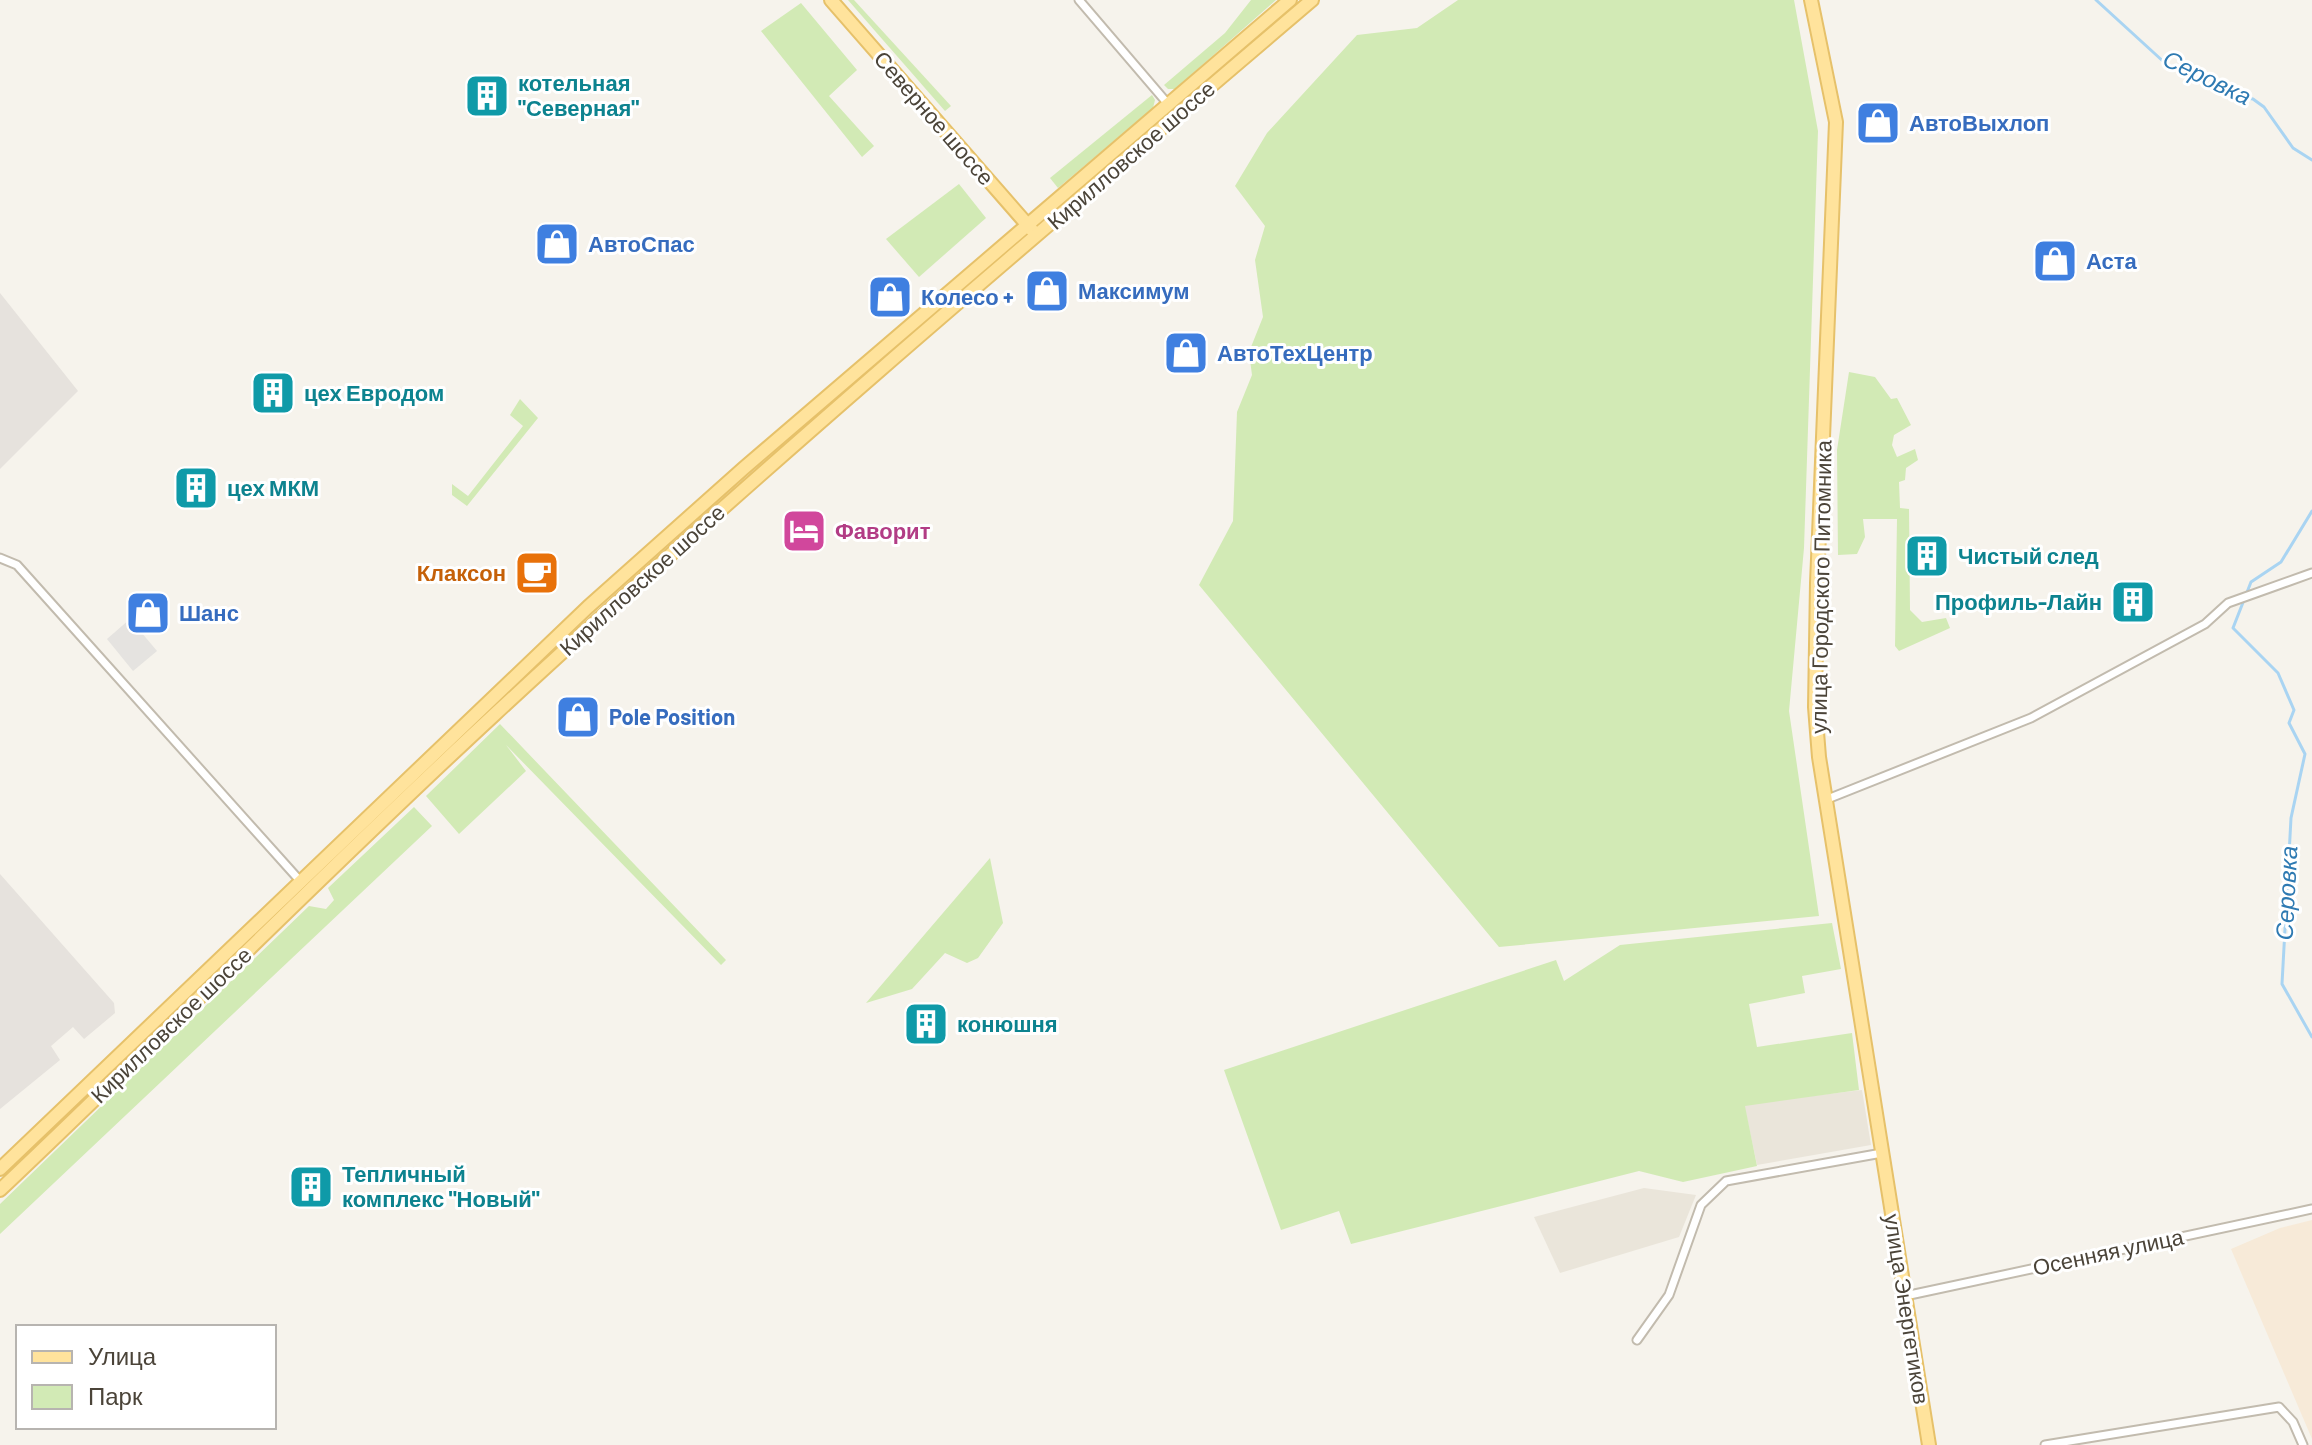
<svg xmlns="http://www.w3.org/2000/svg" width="2312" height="1445" viewBox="0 0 2312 1445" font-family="Barlow,sans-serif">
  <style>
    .residential { fill: #eae5da }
    .commercial { fill: #f7ead8 }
    .industrial { fill: #e6e2dd }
    .green { fill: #d2eab5 }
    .parking { fill: #e5e3e0 }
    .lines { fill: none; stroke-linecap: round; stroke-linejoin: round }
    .stream { stroke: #a9d4f2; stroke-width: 3 }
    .street-casing { stroke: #c2bbae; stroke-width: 11 }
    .primary-casing { stroke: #e6c16a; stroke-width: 16 }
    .street { stroke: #fff; stroke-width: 7 }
    .primary { stroke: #ffe39c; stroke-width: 12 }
    .labels { text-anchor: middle; stroke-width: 6; stroke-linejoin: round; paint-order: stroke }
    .culture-label { font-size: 22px; font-weight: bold; fill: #0d838f; stroke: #fff; text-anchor: start }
    .street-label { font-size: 22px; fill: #4b4439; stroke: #fff }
    .shop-label { font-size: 22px; font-weight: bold; fill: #366cbe; stroke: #fff; text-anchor: start }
    .hotel-label { font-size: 22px; font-weight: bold; fill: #b23c85; stroke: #fff; text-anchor: start }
    .food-label { font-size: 22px; font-weight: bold; fill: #c56008; stroke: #fff; text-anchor: end }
    .water-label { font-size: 24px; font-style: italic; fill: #2e7ab2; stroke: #fff }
  </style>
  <rect width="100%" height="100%" fill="#f6f3ec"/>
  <g class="residential">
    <path d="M1862,1090L1871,1145L1757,1165L1744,1104Z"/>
    <path d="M1644,1188L1696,1195L1679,1237L1560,1273L1534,1217Z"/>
  </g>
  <path class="commercial" d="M2312,1220V1439L2231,1249L2280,1228Z"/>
  <g class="industrial">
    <path d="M0,293L78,391L0,469Z"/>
    <path d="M0,874L114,1003L115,1013L84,1039L73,1027L51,1046L60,1060L0,1109Z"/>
  </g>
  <g class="green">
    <path d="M848,0H854L951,106L945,111Z"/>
    <path d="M1251,0H1276L1175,89H1168L1164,85L1225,33Z"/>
    <path d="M1458,0H1794L1818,131L1804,548L1789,711L1819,916L1499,947L1199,585L1233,521L1237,412L1252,375L1249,352L1263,317L1255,260L1265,226L1235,186L1267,133L1357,35L1417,28Z"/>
    <path d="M801,3L857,70L829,96L874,146L862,157L761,31Z"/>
    <path d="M1152,95L1155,100L1153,108L1058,188L1050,178Z"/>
    <path d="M959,184L986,218L919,277L886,239Z"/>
    <path d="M1849,372L1875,377L1891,399L1897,398L1911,425L1894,435L1892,445L1897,457L1915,449L1918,460L1906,468L1905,480L1899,482L1900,508L1909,509L1910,610L1922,622L1946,618L1950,628L1899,651L1895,646L1897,519H1863L1865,537L1857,554L1838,555L1837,450Z"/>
    <path d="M520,399L538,418L467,506L452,495V484L468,496L523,426L510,415Z"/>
    <path d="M500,724L726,960L721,965L506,745L526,771L459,834L426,796Z"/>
    <path d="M414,807L432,826L0,1234V1204L309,906L326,909L334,900L328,888Z"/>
    <path d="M990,858L1003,923L978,958L967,963L945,953L912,989L866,1003Z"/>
    <path d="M1832,923L1841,969L1802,976L1805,993L1749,1004L1757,1047L1852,1033L1859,1090L1745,1106L1757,1166L1683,1182L1639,1171L1351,1244L1339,1211L1281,1230L1224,1070L1556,960L1564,981L1620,945Z"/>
  </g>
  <path class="parking" d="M130,619L157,651L133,671L107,639Z"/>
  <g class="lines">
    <g class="stream">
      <path d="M2096,0L2165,63L2232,96L2253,99L2264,107L2293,148L2312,160"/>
      <path d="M2312,511L2281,562L2251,582L2233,628L2278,673L2294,710L2289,723L2305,754L2291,818L2282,984L2312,1037"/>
    </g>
    <g class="street-casing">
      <g id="street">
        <path d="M1079,0L1168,104"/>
        <path d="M0,558L17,565L302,883"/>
        <path d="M1825,800L2031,718L2205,624L2228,603L2312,573"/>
        <path d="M1905,1296L2312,1209"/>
        <path d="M1637,1340L1669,1295L1701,1205L1726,1181L1882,1153"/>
        <path d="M2045,1445L2279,1407L2293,1422L2303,1445"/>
      </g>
    </g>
    <g class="primary-casing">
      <g id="primary">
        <path d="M831,0L1032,230"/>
        <path d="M1811,0L1836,122L1817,583L1815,707L1819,757L1929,1445"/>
        <path d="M0,1169L588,607L744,468L1290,0"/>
        <path d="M0,1190C166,1033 326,870 494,715C760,469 1036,235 1312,0"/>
      </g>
    </g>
    <use href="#street" class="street"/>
    <use href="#primary" class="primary"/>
  </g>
  <defs>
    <g id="building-square" transform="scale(2.3)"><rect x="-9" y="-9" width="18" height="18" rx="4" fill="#0f9aa8" stroke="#fff"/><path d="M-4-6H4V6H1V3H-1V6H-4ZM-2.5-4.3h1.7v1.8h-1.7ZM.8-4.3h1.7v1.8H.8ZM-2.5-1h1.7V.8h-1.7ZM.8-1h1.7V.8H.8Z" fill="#fff"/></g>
    <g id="shop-square" transform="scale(2.3)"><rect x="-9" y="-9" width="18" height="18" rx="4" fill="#3f7fe0" stroke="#fff"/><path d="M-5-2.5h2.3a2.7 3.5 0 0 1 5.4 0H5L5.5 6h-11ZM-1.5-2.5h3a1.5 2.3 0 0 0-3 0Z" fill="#fff"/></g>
    <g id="hotel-square" transform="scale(2.3)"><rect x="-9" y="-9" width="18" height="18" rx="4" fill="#d1479c" stroke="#fff"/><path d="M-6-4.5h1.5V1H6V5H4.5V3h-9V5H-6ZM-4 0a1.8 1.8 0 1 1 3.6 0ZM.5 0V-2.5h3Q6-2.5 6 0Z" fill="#fff"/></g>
    <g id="cafe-square" transform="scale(2.3)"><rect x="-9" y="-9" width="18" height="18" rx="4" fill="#e8710a" stroke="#fff"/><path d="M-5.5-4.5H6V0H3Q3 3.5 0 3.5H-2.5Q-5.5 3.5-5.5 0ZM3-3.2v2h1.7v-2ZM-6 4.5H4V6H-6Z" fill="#fff"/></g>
  </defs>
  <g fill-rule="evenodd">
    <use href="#building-square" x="487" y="96"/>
    <use href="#shop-square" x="1878" y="123"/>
    <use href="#shop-square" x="557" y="244"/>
    <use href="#shop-square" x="2055" y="261"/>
    <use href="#shop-square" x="1047" y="291"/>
    <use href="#shop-square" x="890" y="297"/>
    <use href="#shop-square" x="1186" y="353"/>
    <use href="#building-square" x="273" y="393"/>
    <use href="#building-square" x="196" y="488"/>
    <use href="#hotel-square" x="804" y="531"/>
    <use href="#building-square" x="1927" y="556"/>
    <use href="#cafe-square" x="537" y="573"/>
    <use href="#building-square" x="2133" y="602"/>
    <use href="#shop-square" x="148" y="613"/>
    <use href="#shop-square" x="578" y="717"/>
    <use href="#building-square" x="926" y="1024"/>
    <use href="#building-square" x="311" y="1187"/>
  </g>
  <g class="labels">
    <g class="culture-label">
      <text x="518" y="91">котельная<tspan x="518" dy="25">"Северная"</tspan></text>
      <text x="304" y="401">цех Евродом</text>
      <text x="227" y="496">цех МКМ</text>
      <text x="1958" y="564">Чистый след</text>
      <text x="2102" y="610" text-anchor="end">Профиль-Лайн</text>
      <text x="957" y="1032">конюшня</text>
      <text x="342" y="1182">Тепличный<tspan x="342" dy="25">комплекс "Новый"</tspan></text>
    </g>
    <g class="street-label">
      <text transform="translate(934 118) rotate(49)" y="8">Северное шоссе</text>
      <text transform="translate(1131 155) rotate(-41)" y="8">Кирилловское шоссе</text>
      <text transform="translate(642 580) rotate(-42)" y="8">Кирилловское шоссе</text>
      <text transform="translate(1821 587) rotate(-89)" y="8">улица Городского Питомника</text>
      <text transform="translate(171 1025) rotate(-44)" y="8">Кирилловское шоссе</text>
      <text transform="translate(2108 1252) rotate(-12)" y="8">Осенняя улица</text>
      <text transform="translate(1907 1309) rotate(81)" y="8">улица Энергетиков</text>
    </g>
    <g class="shop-label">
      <text x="1909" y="131">АвтоВыхлоп</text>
      <text x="588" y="252">АвтоСпас</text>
      <text x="2086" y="269">Аста</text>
      <text x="1078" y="299">Максимум</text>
      <text x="921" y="305">Колесо +</text>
      <text x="1217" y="361">АвтоТехЦентр</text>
      <text x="179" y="621">Шанс</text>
      <text x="609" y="725">Pole Position</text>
    </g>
    <g class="hotel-label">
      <text x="835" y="539">Фаворит</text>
    </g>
    <g class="food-label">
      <text x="506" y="581">Клаксон</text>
    </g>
    <g class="water-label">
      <text transform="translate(2207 78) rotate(26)" y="8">Серовка</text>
      <text transform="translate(2287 893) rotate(-87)" y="8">Серовка</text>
    </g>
  </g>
  <rect x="16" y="1325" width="260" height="104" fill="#ffffff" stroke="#b7b4b0" stroke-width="2"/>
  <rect x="32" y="1351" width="40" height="12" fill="#ffe39c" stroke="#b7b4b0" stroke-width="2"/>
  <text x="88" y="1365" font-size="24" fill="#4b4439">Улица</text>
  <rect x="32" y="1385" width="40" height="24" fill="#d2eab5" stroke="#b7b4b0" stroke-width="2"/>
  <text x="88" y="1405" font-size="24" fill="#4b4439">Парк</text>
</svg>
